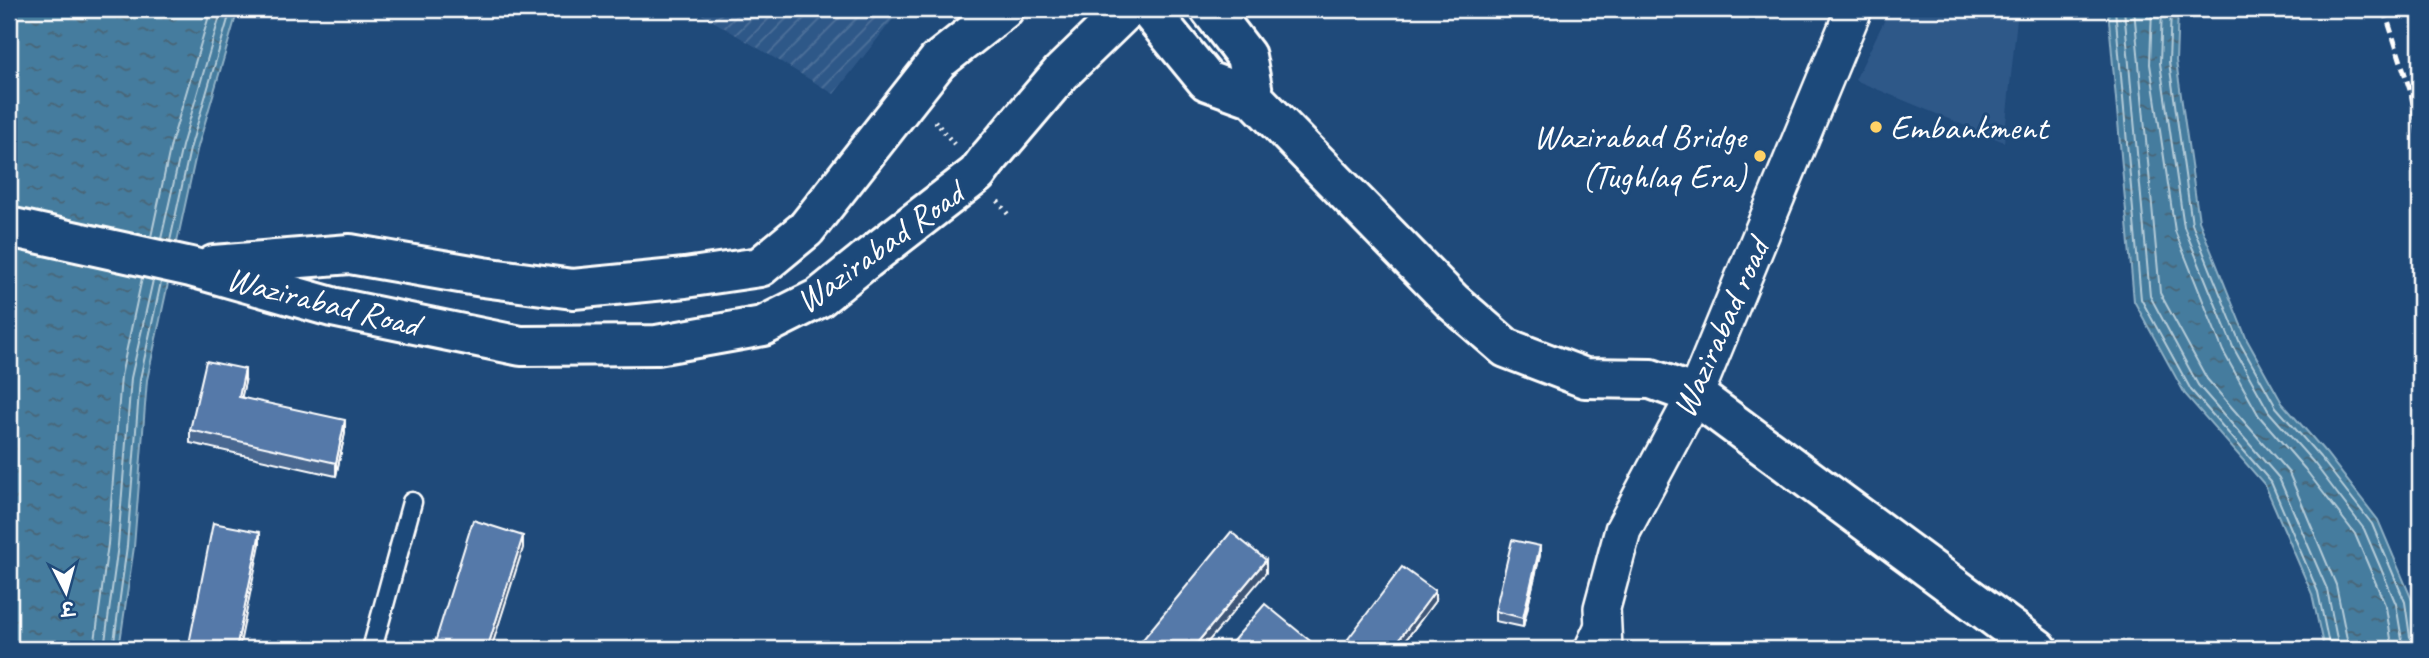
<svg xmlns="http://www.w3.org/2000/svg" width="2429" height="658" viewBox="0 0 2429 658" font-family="Caveat,'Playpen Sans Deva',sans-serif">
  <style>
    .built { fill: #2f5888 }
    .industrial { fill: url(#industrial-furrows) }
    .water { fill: url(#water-ripples); stroke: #8fb0c5; stroke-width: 2 }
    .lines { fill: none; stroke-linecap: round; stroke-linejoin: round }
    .shore { stroke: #b4cbd8; stroke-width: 2 }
    .service-casing { stroke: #fff; stroke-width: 23 }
    .minor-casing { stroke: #fff; stroke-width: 40 }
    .tertiary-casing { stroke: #fff; stroke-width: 44 }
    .secondary-casing { stroke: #fff; stroke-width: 44 }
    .path { stroke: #fff; stroke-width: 4.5; stroke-dasharray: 2 5; stroke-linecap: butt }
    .service { stroke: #1f4a7a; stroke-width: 18 }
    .minor { stroke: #1f4a7a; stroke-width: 35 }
    .tertiary { stroke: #1f4a7a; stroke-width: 38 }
    .secondary { stroke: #1f4a7a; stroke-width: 38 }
    .rail { stroke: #fff; stroke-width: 5; stroke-dasharray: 10 5; stroke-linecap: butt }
    .secondary-bridge-casing { stroke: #fff; stroke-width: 44; stroke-linecap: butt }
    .secondary-bridge { stroke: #1f4a7a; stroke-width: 38 }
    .wall { fill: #496891; stroke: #fff; stroke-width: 2 }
    .shaded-wall { fill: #3c5576; stroke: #fff; stroke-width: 2 }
    .building { fill: #5579a9; stroke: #fff; stroke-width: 2 }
    .poi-dot { fill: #ffd166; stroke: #1f4a7a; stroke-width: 2.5 }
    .labels { text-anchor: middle; stroke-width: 6; stroke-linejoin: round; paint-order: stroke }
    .poi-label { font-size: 35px; fill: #fff; stroke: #1f4a7a; text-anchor: start }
    .street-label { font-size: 35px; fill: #fff; stroke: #1f4a7a }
  </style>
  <defs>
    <pattern id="industrial-furrows" width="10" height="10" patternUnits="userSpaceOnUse" patternTransform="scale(1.75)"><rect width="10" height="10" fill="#2f5888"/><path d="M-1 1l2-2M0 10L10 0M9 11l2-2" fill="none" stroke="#4e719a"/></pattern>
    <pattern id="water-ripples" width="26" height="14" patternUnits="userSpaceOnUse" patternTransform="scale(1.75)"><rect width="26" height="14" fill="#447c9e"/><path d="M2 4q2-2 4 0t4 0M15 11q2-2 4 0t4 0" fill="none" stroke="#486475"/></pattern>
  </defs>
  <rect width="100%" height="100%" fill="#1f4a7a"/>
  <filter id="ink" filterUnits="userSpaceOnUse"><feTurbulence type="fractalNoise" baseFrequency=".0143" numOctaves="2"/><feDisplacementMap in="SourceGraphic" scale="14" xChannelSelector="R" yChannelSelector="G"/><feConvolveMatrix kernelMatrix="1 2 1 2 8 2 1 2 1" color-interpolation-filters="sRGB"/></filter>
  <g filter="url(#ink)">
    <path class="built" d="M1890,9H2018L2004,142L1855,80Z"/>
    <path class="industrial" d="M693,9H901L834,94Z"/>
    <g class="water">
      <path d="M9,9H238L197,150L147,380L134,547L119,649H9Z"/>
      <path d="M2108,9H2178L2176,61L2199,221L2247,340L2282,403L2326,453L2378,520L2412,600L2419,649H2324L2312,594L2265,485L2185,394L2134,301Z"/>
    </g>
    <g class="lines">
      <g class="shore">
        <path d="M2115,9L2141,299L2191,390L2271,482L2318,592L2330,649"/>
        <path d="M2124,9L2150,296L2198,385L2279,478L2327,589L2339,649"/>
        <path d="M2134,9L2160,293L2207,379L2289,473L2336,585L2349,649"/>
        <path d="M2152,9L2150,64L2175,231L2223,351L2259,416L2305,469L2355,534L2386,607L2391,639L2395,649"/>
        <path d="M2162,9L2160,63L2184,227L2233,347L2269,412L2314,463L2364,529L2396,604L2402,640L2410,649"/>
        <path d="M2171,9L2169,62L2192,224L2240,343L2276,407L2320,457L2372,524L2405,602L2410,637L2414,642H2420"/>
        <path d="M151,237L171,144L211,9"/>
        <path d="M161,239L182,146L222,9"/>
        <path d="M170,241L190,149L231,9"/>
        <path d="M94,649L108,544L121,376L142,278"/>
        <path d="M104,649L118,545L131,378L153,280"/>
        <path d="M113,649L127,546L140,379L161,282"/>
      </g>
      <g class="service-casing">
        <g id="service">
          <path d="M372,649L412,502"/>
          <path d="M1583,649L1596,621"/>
        </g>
      </g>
      <g class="minor-casing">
        <path id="minor" d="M1604,649L1602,608L1623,530L1695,395L1854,9"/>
      </g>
      <g class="tertiary-casing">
        <g id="tertiary">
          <path d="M1148,9L1207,81L1254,98L1452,301L1506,348L1585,378L1651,379L1695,395L2038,649"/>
          <path d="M1210,9L1246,56L1254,98"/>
        </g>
      </g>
      <g class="secondary-casing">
        <g id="secondary">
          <path d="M938,61L1004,9"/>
          <path d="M988,159L1061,73L1127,9"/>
          <path d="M9,227L191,267L332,307L521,346L657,345L763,326L819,298L866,260"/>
          <path d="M214,265L350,254L483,277L573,289L685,278L760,267L806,229"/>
        </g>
      </g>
      <g class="path">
        <path d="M935,121L954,144"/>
        <path d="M998,201L1010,217"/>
      </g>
      <use href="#service" class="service"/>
      <use href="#minor" class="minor"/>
      <use href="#tertiary" class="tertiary"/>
      <use href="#secondary" class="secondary"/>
      <path class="rail" d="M2384,9L2411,93L2420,145"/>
      <g class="secondary-bridge-casing">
        <g id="secondary-bridge">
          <path d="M806,229L938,61"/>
          <path d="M866,260L977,174L988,159"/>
        </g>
      </g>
      <use href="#secondary-bridge" class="secondary-bridge"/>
    </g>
    <g class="wall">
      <path d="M245,382L241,397L345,433L336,476L190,443V430Z"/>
      <path d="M1540,555L1523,627L1495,621V611Z"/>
      <path d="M1435,601L1399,649H1348V639Z"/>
    </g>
    <g class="shaded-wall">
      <path d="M245,369V382L239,409V397Z"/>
      <path d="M345,420V433L336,476V463Z"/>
      <path d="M260,532V544L239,649H236Z"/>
      <path d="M523,536V548L491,649H487Z"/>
      <path d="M1540,546V555L1523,627V618Z"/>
      <path d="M1266,560V573L1202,649H1192Z"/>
      <path d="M1435,591V601L1399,649H1392Z"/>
    </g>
    <g class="building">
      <path d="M206,361L245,369L239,397L345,420L336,463L190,430Z"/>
      <path d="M473,520L523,536L487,649H433Z"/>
      <path d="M213,523L260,532L236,649H188Z"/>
      <path d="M1231,532L1266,560L1192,649H1135Z"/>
      <path d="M1512,540L1540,546L1523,618L1495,611Z"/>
      <path d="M1402,567L1435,591L1392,649H1362L1348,639Z"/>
      <path d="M1265,604L1320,649H1226Z"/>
    </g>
  </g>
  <g class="poi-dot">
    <circle cx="1876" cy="127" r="7"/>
    <circle cx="1760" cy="156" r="7"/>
  </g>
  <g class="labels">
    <g class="poi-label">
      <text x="1890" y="139">Embankment</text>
      <text x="1746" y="148" text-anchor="end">Wazirabad Bridge<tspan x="1746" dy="40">(Tughlaq Era)</tspan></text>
    </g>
    <g class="street-label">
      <text transform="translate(879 247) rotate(-36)" y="12">Wazirabad Road</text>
      <text transform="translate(323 301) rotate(14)" y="12">Wazirabad Road</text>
      <text transform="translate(1720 328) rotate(-66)" y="12">Wazirabad road</text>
    </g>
  </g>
  <rect width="2429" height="658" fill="none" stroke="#1f4a7a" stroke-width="35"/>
  <rect x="18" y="18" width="2394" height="623" fill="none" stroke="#fff" stroke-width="2.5" filter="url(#ink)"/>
  <g transform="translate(66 592) rotate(174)" stroke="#1f4a7a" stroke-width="5" paint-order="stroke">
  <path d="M0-5L12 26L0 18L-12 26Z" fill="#ffffff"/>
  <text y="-10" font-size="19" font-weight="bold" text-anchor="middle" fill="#ffffff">उ</text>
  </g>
</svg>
